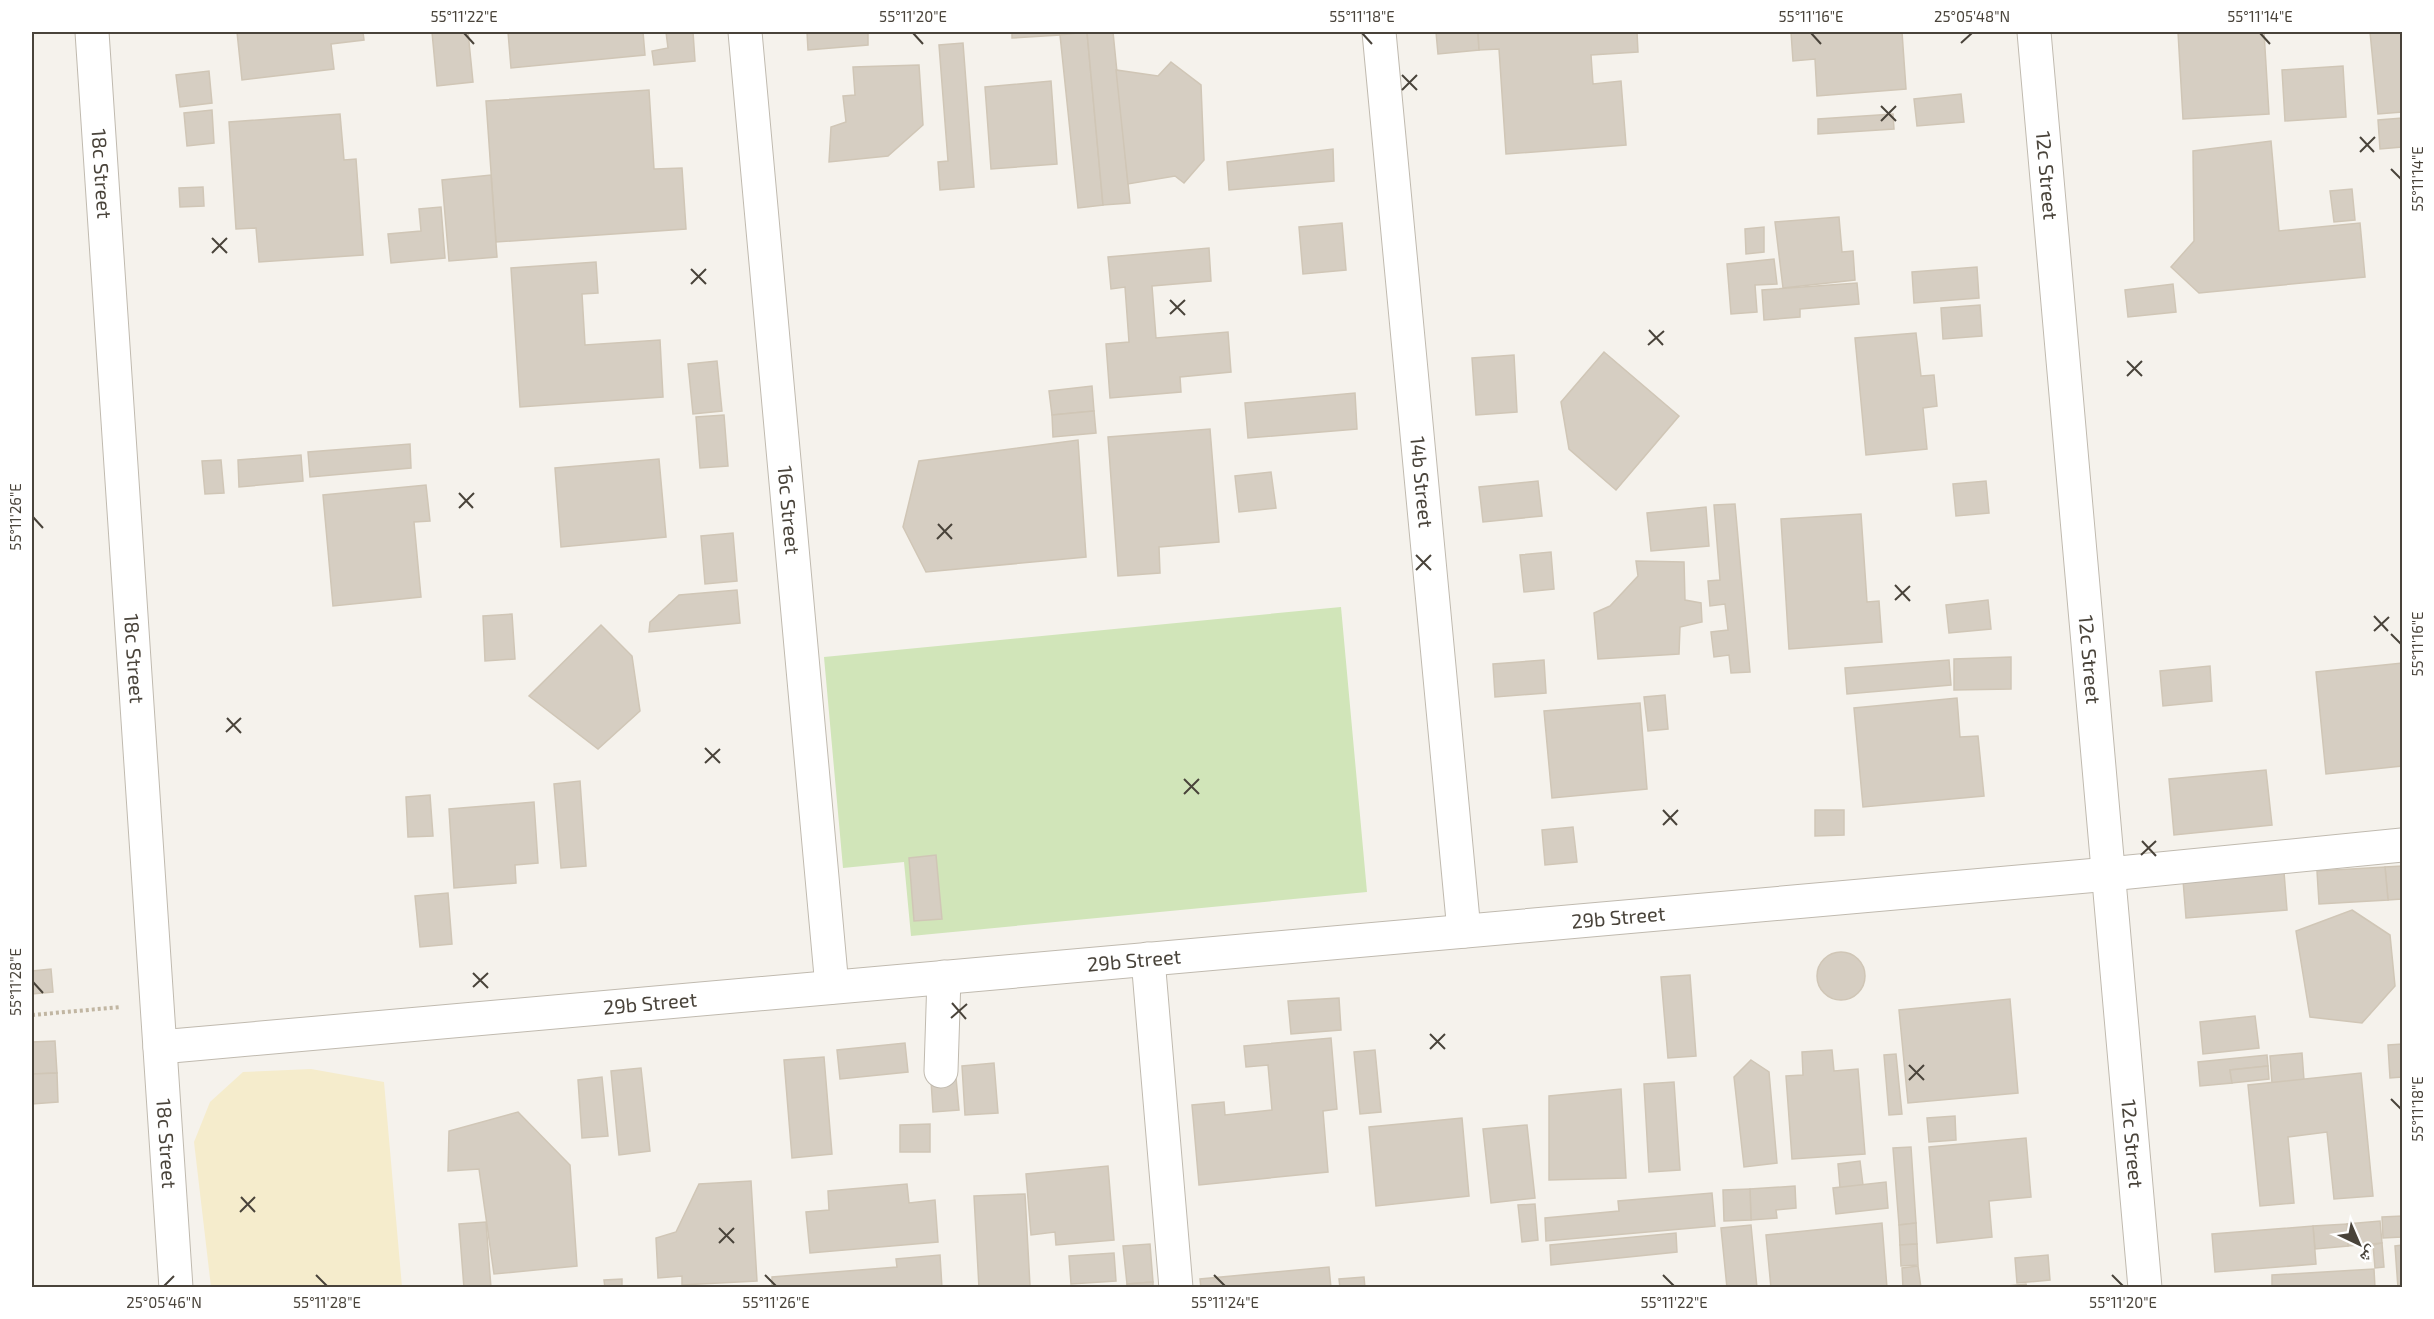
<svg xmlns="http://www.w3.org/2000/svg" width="2434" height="1319" viewBox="0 0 2434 1319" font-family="'Exo 2','Noto Naskh Arabic',sans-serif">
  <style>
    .green { fill: #d1e5b9 }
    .sand { fill: #f5eccc }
    .building { fill: #d6cec2; stroke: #d0c6b6; stroke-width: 1.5 }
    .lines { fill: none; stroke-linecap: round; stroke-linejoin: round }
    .minor-casing { stroke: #c0baaf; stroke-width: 35 }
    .path { stroke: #c1b6a2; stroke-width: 4; stroke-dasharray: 3 3; stroke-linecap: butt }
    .minor { stroke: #fff; stroke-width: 33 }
    .ticks { fill: none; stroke: #49433a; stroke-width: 2 }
    .labels { text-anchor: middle; stroke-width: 6; stroke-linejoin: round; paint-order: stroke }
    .street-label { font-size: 20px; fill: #49433a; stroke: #fff }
    .neatline { fill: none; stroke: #49433a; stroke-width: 2 }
    .ticks-label { font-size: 15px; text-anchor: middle; fill: #49433a }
  </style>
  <rect width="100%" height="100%" fill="#f5f2ec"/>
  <path class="green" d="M1341,607L1367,892L911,936L904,862L843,868L824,657Z"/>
  <path class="sand" d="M311,1069L384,1082L402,1287H211L194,1142L210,1102L243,1072Z"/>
  <g class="building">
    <path d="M237,32H363L364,40L331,44L334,69L242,80Z"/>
    <path d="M432,32H468L473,82L437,86Z"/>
    <path d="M508,32H643L645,55L511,68Z"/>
    <path d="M666,32H693L695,61L654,65L652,51L668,48Z"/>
    <path d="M807,32H868V45L808,50Z"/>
    <path d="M1012,32H1060V35L1012,38Z"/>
    <path d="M1087,32L1103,205L1078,208L1060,35Z"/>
    <path d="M1087,32H1113L1130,203L1103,205Z"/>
    <path d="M1436,32H1478L1479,50L1438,54Z"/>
    <path d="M1478,32H1637L1638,52L1591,55L1593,84L1621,81L1626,145L1506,154L1499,49L1479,50Z"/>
    <path d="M1791,32H1902L1906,89L1817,96L1815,59L1793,61Z"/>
    <path d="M2178,32H2264L2269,114L2183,119Z"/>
    <path d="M2370,32H2402V112L2378,114Z"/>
    <path d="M963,43L974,187L940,190L938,162L948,161L939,45Z"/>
    <path d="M1171,62L1201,85L1204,160L1184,183L1175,176L1128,184L1116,70L1158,76Z"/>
    <path d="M919,65L923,125L888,156L829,162L831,127L846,122L843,96L855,95L853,67Z"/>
    <path d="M2343,66L2346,117L2285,121L2282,70Z"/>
    <path d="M209,71L212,103L180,107L176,75Z"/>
    <path d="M1051,81L1057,164L991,169L985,87Z"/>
    <path d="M649,90L654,169L682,168L686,229L496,242L486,101Z"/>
    <path d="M1961,94L1964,122L1917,126L1914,99Z"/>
    <path d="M212,110L214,143L187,146L184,113Z"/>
    <path d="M340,114L344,160L356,159L363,255L259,262L256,228L236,229L229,122Z"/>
    <path d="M1893,114L1894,129L1818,134V119Z"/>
    <path d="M2402,118V147L2380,149L2378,120Z"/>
    <path d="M2271,141L2279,231L2360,223L2365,277L2199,293L2171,267L2194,241L2193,151Z"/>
    <path d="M1333,149L1334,181L1229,190L1227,162Z"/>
    <path d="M491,175L497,257L449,261L442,180Z"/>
    <path d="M203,187L204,206L180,207L179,188Z"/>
    <path d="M2352,189L2355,220L2334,222L2330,191Z"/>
    <path d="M441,207L445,258L391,263L388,234L421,231L419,209Z"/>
    <path d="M1839,217L1842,252L1853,251L1855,280L1783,288L1775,222Z"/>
    <path d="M1342,223L1346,270L1303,274L1299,227Z"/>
    <path d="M1764,227V252L1746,254L1745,229Z"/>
    <path d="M1209,248L1211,281L1152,286L1156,338L1228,332L1231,372L1180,377L1181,392L1110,398L1106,344L1129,342L1125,287L1111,289L1108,257Z"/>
    <path d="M1774,259L1777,284L1755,285L1757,312L1731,314L1727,264Z"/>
    <path d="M596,262L598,293L582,294L585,345L660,340L663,397L520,407L511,268Z"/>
    <path d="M1977,267L1979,298L1914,303L1912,272Z"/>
    <path d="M1857,283L1859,304L1800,309V317L1764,320L1762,290Z"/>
    <path d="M2173,284L2176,312L2128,317L2125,290Z"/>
    <path d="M1980,305L1982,336L1943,339L1941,308Z"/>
    <path d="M1916,333L1921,376L1934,375L1937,406L1923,408L1927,449L1866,455L1855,338Z"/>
    <path d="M1604,352L1679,416L1616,490L1569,449L1561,402Z"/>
    <path d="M1514,355L1517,412L1476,415L1472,358Z"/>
    <path d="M717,361L722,411L693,414L688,364Z"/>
    <path d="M1092,386L1094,411L1052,415L1049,391Z"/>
    <path d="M1355,393L1357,429L1248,438L1245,403Z"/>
    <path d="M1094,411L1096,433L1053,437L1052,415Z"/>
    <path d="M724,415L728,466L700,468L696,417Z"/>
    <path d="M1210,429L1219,542L1159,547L1160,573L1118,576L1108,437Z"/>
    <path d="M1078,440L1086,557L926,572L903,527L919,461Z"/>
    <path d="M410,444L411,468L310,477L308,452Z"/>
    <path d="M301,455L303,481L239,487L238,460Z"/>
    <path d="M659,459L666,537L561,547L555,468Z"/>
    <path d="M221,460L224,493L205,494L202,461Z"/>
    <path d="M1271,472L1276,508L1239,512L1235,476Z"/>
    <path d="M1538,481L1542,516L1483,522L1479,487Z"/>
    <path d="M1986,481L1989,513L1956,516L1953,484Z"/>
    <path d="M426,485L430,521L414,522L421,597L333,606L323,495Z"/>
    <path d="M1735,504L1750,672L1731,673L1729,655L1714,657L1711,632L1728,630L1725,604L1710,606L1708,581L1720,580L1714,505Z"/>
    <path d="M1706,507L1709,546L1651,551L1647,513Z"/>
    <path d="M1861,514L1867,602L1879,601L1882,642L1789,649L1781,519Z"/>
    <path d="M733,533L737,581L705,584L701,536Z"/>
    <path d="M1551,552L1554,589L1524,592L1520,555Z"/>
    <path d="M1636,561L1684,562L1685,600L1701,603L1702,622L1680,627L1679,654L1598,659L1594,613L1610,606L1638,576Z"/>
    <path d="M737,590L740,623L649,632L650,622L679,595Z"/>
    <path d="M1988,600L1991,629L1949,633L1946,605Z"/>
    <path d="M512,614L515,659L485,661L483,616Z"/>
    <path d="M601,625L632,656L640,711L598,749L529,696Z"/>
    <path d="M2011,657V689L1954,690V659Z"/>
    <path d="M1544,660L1546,693L1495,697L1493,664Z"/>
    <path d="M1949,660L1951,685L1847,694L1845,668Z"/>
    <path d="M2402,663V766L2326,774L2316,672Z"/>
    <path d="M2210,666L2212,701L2163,706L2160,671Z"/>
    <path d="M1665,695L1668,729L1648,731L1644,697Z"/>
    <path d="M1957,698L1960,737L1978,736L1984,796L1863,807L1854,708Z"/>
    <path d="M1640,703L1647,789L1552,798L1544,711Z"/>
    <path d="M2266,770L2272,825L2174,835L2169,779Z"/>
    <path d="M580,781L586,866L561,868L554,784Z"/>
    <path d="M430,795L433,836L408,837L406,797Z"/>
    <path d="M534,802L538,863L515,865L516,883L454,888L449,809Z"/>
    <path d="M1815,810H1844V835L1815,836Z"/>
    <path d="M1573,827L1577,862L1545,865L1542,830Z"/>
    <path d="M936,855L942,919L914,921L909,858Z"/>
    <path d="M2402,866V899L2388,900L2385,867Z"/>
    <path d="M2385,867L2388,900L2319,904L2317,871Z"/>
    <path d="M2284,872L2287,910L2186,918L2183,880Z"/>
    <path d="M448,893L452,944L420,947L415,896Z"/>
    <path d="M2352,910L2390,935L2395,986L2362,1023L2310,1017L2296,931Z"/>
    <circle cx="1841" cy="976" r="24"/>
    <path d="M51,969L53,992L32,994V971Z"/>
    <path d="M1690,975L1696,1056L1668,1058L1661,977Z"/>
    <path d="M1339,998L1341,1030L1291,1034L1288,1001Z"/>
    <path d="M2010,999L2018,1093L1908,1103L1899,1010Z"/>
    <path d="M2255,1016L2259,1048L2203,1054L2200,1022Z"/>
    <path d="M1331,1038L1337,1109L1323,1111L1328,1172L1199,1185L1192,1105L1224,1102L1225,1115L1272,1110L1268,1065L1246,1067L1244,1046Z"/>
    <path d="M55,1041L57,1073L32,1074V1042Z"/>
    <path d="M905,1043L908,1072L840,1079L837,1050Z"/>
    <path d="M2402,1044V1077L2390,1078L2388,1045Z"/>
    <path d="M1375,1050L1381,1112L1360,1114L1354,1052Z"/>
    <path d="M1832,1050L1834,1071L1858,1069L1865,1154L1792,1159L1786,1076L1803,1075L1802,1052Z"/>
    <path d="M2302,1053L2304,1080L2272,1083L2270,1056Z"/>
    <path d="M1896,1054L1902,1114L1889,1115L1884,1055Z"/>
    <path d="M2267,1055L2268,1066L2230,1070L2232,1083L2200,1086L2198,1062Z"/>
    <path d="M824,1057L832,1154L792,1158L784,1060Z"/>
    <path d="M1751,1060L1769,1072L1777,1163L1744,1167L1734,1077Z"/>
    <path d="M994,1063L998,1113L965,1115L962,1066Z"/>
    <path d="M2268,1066L2269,1079L2232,1083L2230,1070Z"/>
    <path d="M641,1068L650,1151L619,1155L611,1071Z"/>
    <path d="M57,1073L58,1102L32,1104V1074Z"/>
    <path d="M2361,1073L2373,1196L2334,1199L2327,1132L2288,1137L2294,1203L2260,1206L2248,1085Z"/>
    <path d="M602,1077L608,1136L582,1138L578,1080Z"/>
    <path d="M956,1078L959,1110L933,1112L931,1080Z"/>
    <path d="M1674,1082L1680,1170L1649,1172L1644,1084Z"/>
    <path d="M1621,1089L1626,1178L1549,1180V1096Z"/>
    <path d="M518,1112L570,1165L577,1266L494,1274L479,1169L448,1171L449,1131Z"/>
    <path d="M1955,1116L1956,1140L1929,1142L1927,1118Z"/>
    <path d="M1462,1118L1469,1196L1376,1206L1369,1127Z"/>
    <path d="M930,1124V1152H900V1125Z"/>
    <path d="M1527,1125L1535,1198L1491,1203L1483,1129Z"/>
    <path d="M2026,1138L2031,1197L1989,1201L1992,1237L1937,1243L1929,1147Z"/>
    <path d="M1911,1147L1916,1223L1899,1225L1893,1148Z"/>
    <path d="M1860,1161L1863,1185L1840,1188L1838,1164Z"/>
    <path d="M1108,1166L1114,1240L1056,1245L1055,1232L1031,1235L1026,1174Z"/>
    <path d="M751,1181L757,1281L682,1285V1276L658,1278L656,1238L676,1232L699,1184Z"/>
    <path d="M1886,1182L1888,1208L1836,1214L1833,1188Z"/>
    <path d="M907,1184L909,1203L935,1200L938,1242L810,1253L806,1212L829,1210L828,1191Z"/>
    <path d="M1795,1186L1796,1208L1776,1210L1777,1218L1751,1220L1750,1189Z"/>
    <path d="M1750,1189L1751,1220L1724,1221L1723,1190Z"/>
    <path d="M1712,1193L1715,1226L1546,1241L1545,1218L1619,1211L1618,1201Z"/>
    <path d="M1025,1194L1030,1286L979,1288L974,1196Z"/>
    <path d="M1535,1204L1538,1240L1522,1242L1518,1205Z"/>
    <path d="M2402,1216V1237L2383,1238L2382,1217Z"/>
    <path d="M2380,1221L2382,1243L2348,1246L2347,1224Z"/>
    <path d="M486,1222L491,1288H464L459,1224Z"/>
    <path d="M1882,1223L1887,1288H1771L1766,1235Z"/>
    <path d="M1916,1223L1917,1244L1900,1245L1899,1225Z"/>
    <path d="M2347,1224L2348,1246L2315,1249L2313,1226Z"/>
    <path d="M1751,1225L1757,1288H1727L1721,1228Z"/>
    <path d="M2313,1226L2316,1264L2215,1272L2212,1234Z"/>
    <path d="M1676,1233L1677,1252L1551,1265L1550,1245Z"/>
    <path d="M2382,1243L2384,1267L2375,1268L2373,1245Z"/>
    <path d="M1150,1244L1153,1282L1127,1284L1123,1246Z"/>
    <path d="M1917,1244L1918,1265L1901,1266L1900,1245Z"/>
    <path d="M2402,1245V1288H2398L2395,1246Z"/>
    <path d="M1114,1253L1116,1281L1071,1284L1069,1256Z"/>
    <path d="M940,1255L942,1288H772V1277L897,1267L896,1259Z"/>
    <path d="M2048,1255L2050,1280L2017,1283L2015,1258Z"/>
    <path d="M1918,1266L1921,1288H1903L1902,1268Z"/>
    <path d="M1329,1267L1331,1288H1201L1200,1279Z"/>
    <path d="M2374,1269L2375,1288H2272V1275Z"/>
    <path d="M1364,1277L1365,1288H1340L1339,1279Z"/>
    <path d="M622,1279V1288H605L604,1280Z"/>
    <path d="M1153,1282V1288H1127V1284Z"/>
    <path d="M2026,1284L2027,1288H1988Z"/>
  </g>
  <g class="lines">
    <g class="minor-casing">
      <g id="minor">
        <path id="s1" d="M92,32L176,1288"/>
        <path id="s2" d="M745,32L832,987"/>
        <path id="s3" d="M1379,32L1464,931"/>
        <path id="s4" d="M2034,32L2145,1288"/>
        <path d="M1148,959L1176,1288"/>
        <path id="s5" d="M160,1047L2109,874L2402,845"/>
        <path d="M941,1071L944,977"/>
      </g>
    </g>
    <path class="path" d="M32,1015L121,1007"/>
    <use href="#minor" class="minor"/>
  </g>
  <path class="ticks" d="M464,33L474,44M913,33L923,44M1362,33L1372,44M1811,33L1821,44M2260,33L2270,44M1961,43L1972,33M1402,75L1417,90M1402,90L1417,75M1881,106L1896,121M1881,121L1896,106M2360,137L2374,152M2360,152L2375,137M2391,169L2401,179M212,238L227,253M212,253L227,238M691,269L706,284M691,284L706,269M1170,300L1185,315M1170,314L1185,300M1649,330L1663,345M1648,345L1664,331M2127,361L2142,376M2127,376L2142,361M459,493L473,508M459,508L474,493M33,517L43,528M938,524L952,539M937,539L952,524M1416,555L1431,570M1416,570L1431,555M1895,585L1910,601M1895,600L1910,586M2374,616L2388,631M2374,631L2389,617M2391,634L2401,644M227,718L241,733M226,732L241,718M705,748L720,763M705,763L720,749M1184,779L1199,794M1184,794L1199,779M1663,810L1677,825M1663,825L1678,810M2142,841L2156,856M2141,855L2156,841M473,973L488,988M33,982L43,993M473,987L488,973M952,1003L966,1019M951,1018L967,1004M1430,1034L1445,1049M1430,1049L1445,1034M1909,1065L1924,1080M1909,1080L1924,1065M2391,1099L2401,1109M241,1197L255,1212M240,1212L255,1197M719,1228L734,1243M719,1243L734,1228M316,1275L327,1286M765,1275L776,1286M1214,1275L1225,1286M1663,1275L1674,1286M2112,1275L2123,1286M164,1286L174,1276"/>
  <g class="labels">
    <g class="street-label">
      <text dy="7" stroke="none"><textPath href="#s1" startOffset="142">18c Street</textPath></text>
      <text dy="7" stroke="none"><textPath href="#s4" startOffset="144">12c Street</textPath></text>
      <text dy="7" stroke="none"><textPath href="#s3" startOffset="452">14b Street</textPath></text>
      <text dy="7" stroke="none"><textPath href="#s2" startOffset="480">16c Street</textPath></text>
      <text dy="7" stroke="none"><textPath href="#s1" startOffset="628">18c Street</textPath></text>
      <text dy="7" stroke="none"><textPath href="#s4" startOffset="630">12c Street</textPath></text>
      <text dy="7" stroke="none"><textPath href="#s5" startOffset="1464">29b Street</textPath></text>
      <text dy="7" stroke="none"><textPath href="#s5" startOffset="978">29b Street</textPath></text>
      <text dy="7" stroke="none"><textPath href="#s5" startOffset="492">29b Street</textPath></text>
      <text dy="7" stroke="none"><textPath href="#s1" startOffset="1114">18c Street</textPath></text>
      <text dy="7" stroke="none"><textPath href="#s4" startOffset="1116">12c Street</textPath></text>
    </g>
  </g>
  <rect width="2434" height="1319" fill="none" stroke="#ffffff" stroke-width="66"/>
  <g transform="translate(2359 1244) rotate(136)" stroke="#ffffff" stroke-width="4.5" paint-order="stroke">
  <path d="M0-4.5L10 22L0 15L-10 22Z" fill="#49433a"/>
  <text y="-9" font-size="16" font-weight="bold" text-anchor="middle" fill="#49433a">ش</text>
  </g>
  <rect x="33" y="33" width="2368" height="1253" class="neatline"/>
  <g class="ticks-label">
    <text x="464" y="22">55°11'22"E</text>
    <text x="913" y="22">55°11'20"E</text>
    <text x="1362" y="22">55°11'18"E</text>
    <text x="1811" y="22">55°11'16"E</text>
    <text x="1972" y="22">25°05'48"N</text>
    <text x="2260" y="22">55°11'14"E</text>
    <text transform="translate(2418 179) rotate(-90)" y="5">55°11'14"E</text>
    <text transform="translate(16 517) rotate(-90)" y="5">55°11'26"E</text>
    <text transform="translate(2418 644) rotate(-90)" y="5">55°11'16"E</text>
    <text transform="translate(16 982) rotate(-90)" y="5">55°11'28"E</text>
    <text transform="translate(2418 1109) rotate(-90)" y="5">55°11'18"E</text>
    <text x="164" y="1308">25°05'46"N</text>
    <text x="327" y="1308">55°11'28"E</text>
    <text x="776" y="1308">55°11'26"E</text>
    <text x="1225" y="1308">55°11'24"E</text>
    <text x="1674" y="1308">55°11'22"E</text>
    <text x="2123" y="1308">55°11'20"E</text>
  </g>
</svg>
